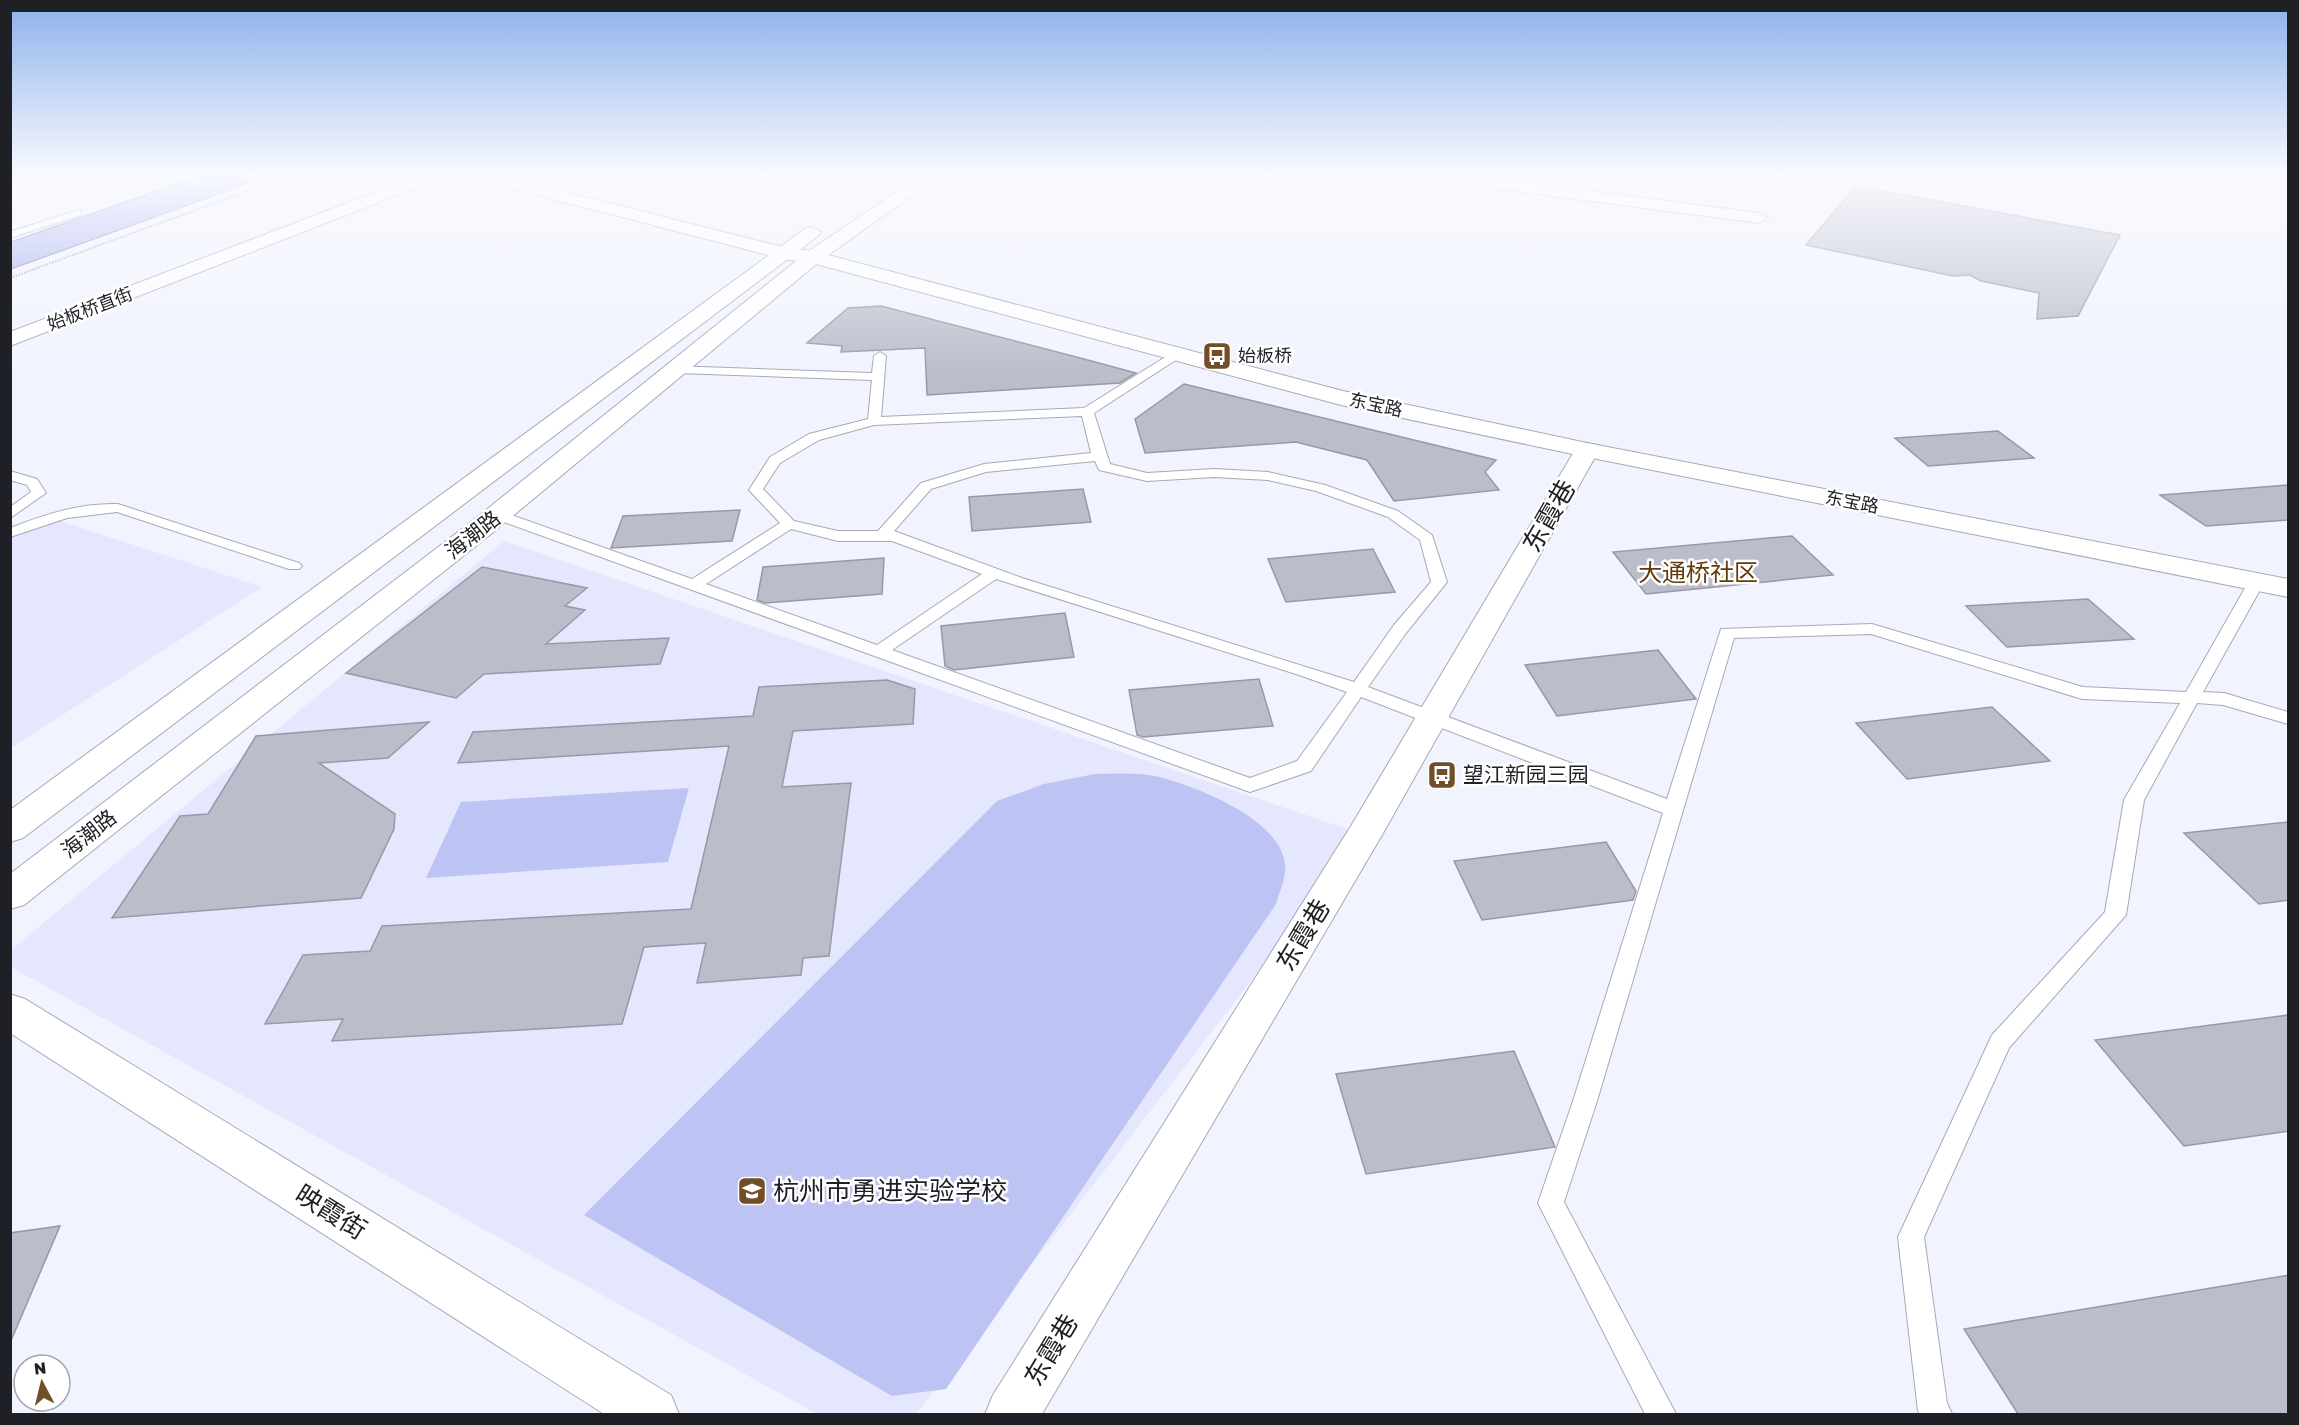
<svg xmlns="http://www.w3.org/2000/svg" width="2299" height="1425" viewBox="0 0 2299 1425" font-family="'Golos Text','Noto Sans SC',sans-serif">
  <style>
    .built { fill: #e4e7fd }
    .green { fill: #bdc3f2 }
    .water { fill: #a4acee; stroke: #7c82b2; stroke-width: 1.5 }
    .building { fill: #bbbdcb; stroke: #9799a6; stroke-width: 1.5 }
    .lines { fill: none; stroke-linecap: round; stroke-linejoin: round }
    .service-casing { stroke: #a7a9b7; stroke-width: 2 }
    .minor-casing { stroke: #a7a9b7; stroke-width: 2 }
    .tertiary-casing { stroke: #a7a9b7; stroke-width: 2 }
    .secondary-casing { stroke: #a7a9b7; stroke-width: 2 }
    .path { stroke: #9b9da5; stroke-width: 2; stroke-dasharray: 1.5 1.5; stroke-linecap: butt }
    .service { fill: #fff; fill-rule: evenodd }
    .minor { fill: #fff; fill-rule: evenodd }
    .tertiary { fill: #fff; fill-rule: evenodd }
    .secondary { fill: #fff; fill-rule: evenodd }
    .rail-casing { stroke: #36373d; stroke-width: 4 }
    .rail { stroke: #fff; stroke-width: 2; stroke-dasharray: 8; stroke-linecap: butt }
    .labels { text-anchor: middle; stroke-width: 5; stroke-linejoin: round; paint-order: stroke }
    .far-street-label { font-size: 18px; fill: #1f2025; stroke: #fff }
    .far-poi-label { font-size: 18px; fill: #1f2025; stroke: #fff; text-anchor: start }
    .street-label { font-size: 21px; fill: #1f2025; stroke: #fff }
    .poi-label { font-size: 21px; fill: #1f2025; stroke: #fff; text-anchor: start }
    .quarter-label { font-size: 24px; fill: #613c09; stroke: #fff }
    .near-street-label { font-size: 26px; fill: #1f2025; stroke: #fff }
    .near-poi-label { font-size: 26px; fill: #1f2025; stroke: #fff; text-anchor: start }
  </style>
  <rect width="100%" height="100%" fill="#f1f3fe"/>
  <g class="built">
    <path d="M11,174H69L11,191Z"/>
    <path d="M48,517L262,587L11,748V536Z"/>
    <path d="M504,541L1364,835L916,1414H817L11,967V950Z"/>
  </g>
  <g class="green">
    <path d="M1095,774C1115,774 1139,772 1159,777C1198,787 1280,819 1285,864C1287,876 1279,893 1276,904L946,1389L892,1396L584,1215L997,801L1044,784Z"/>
    <path d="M689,788L668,862L426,878L461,802Z"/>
  </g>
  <path class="water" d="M205,174H273L11,269V242Z"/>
  <g class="building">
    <path d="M1856,186L2120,235L2078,316L2037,319L2039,293L1981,281L1970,275L1953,276L1806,245Z"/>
    <path d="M881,306L1084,359L1136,373L1120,383L927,395L925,348L841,352L842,346L807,343L848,308Z"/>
    <path d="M1184,384L1496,460L1485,472L1499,490L1394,501L1367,460L1296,442L1145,453L1135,419Z"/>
    <path d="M1998,431L2034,458L1928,466L1895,438Z"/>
    <path d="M2289,485V520L2206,526L2160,495Z"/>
    <path d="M1083,489L1091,522L972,531L969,497Z"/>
    <path d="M740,510L732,541L611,548L623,516Z"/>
    <path d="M1792,536L1833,575L1646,594L1613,552Z"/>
    <path d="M1373,549L1395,592L1286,602L1268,559Z"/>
    <path d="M884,558L882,594L765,603L757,600L763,567Z"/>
    <path d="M482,567L587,588L565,606L585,610L546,644L669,638L660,664L484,674L456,698L346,673Z"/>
    <path d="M2088,599L2134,639L2007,647L1966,606Z"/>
    <path d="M1065,613L1074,657L954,670L945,666L941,626Z"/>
    <path d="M1658,650L1696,699L1557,716L1525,665Z"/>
    <path d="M1259,679L1273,726L1143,737L1137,735L1129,690Z"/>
    <path d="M887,680L915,689L913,724L793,731L782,787L851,783L829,956L803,958L801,975L697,983L706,943L644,947L622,1024L332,1041L343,1019L265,1024L303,955L370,951L382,926L691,909L729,746L458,763L473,732L753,716L759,687Z"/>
    <path d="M1992,707L2050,761L1907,779L1856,723Z"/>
    <path d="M429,722L388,758L319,763L395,814L394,829L361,898L112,918L180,816L208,814L256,736Z"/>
    <path d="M2289,822V900L2259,904L2184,833Z"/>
    <path d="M1606,842L1636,891L1633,900L1482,920L1454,861Z"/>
    <path d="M2289,1015V1131L2184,1146L2095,1040Z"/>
    <path d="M1514,1051L1555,1147L1366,1174L1336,1074Z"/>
    <path d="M60,1226L10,1343V1233Z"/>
    <path d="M2289,1275V1414H2018L1964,1329Z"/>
  </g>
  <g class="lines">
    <g class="service-casing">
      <g id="service">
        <path d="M78,210L81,211V215L10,238V232Z"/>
        <path d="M1175,351L1179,352V358L1094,413L1110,464L1147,473L1214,469L1268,472L1325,485L1398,511L1432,535L1447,582L1406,633L1368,687L1667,799L1721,629L1872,624L2083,687L2186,692L2249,581L2251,578H2263L2265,581L2203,692L2224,693L2288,712V724L2223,705L2197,703L2144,800L2126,915L2009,1048L1924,1237L1947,1403L1952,1414H1920L1918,1411L1898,1237L1992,1035L2105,912L2124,800L2180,703L2082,699L1871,634L1734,638L1597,1101L1564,1202L1676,1414H1645L1538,1203L1573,1101L1663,813L1361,697L1311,771L1250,792L493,518L491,515L493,512H503L692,579L780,523L749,490L770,457L809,434L868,419L872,380L677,373L673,372V366L872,373L874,356L880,352L886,356L881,417L1084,408ZM1082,416L1091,453L984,464L921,483L878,531H838L794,521L763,489L780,463L819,440L874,425ZM1095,461L1099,470L1147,481L1214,477L1268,480L1316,491L1388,517L1420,540L1431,582L1394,625L1354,682L1022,578L894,531L931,489L986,472ZM791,529L838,541H892L982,574L877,645L706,584ZM996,579L1299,675L1347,692L1297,761L1250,778L892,650Z"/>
        <path d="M10,471L37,479L46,493L10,518V507L31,492L27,485L10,480Z"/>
        <path d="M118,504L299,563L302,566L299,569H289L117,512L67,518L10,537V528C46,514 80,503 118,504Z"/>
      </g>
    </g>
    <g class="minor-casing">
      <g id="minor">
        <path d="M423,174H446L444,177L10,346V332Z"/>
        <path d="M1415,174H1460L1759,213L1768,218L1759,223L1423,179Z"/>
        <path d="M1587,443L1596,445L1599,450L1382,835L1042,1414H985L993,1395L1351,826L1575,450L1578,445Z"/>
        <path d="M10,994L25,999L671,1395L679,1414H604L10,1033Z"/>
      </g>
    </g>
    <g class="tertiary-casing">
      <path id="tertiary" d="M466,174H493L783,247L813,251L1343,391L1587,443L2288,579V597L1587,457L1341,405L812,263L783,259L468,177Z"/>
    </g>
    <g class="secondary-casing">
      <g id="secondary">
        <path d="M923,174H942L820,261L491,534L24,905L10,909V874L471,522L806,253Z"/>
        <path d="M812,227L821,232L818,236L23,838L10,842V810L806,228Z"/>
      </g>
    </g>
    <path class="path" d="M10,278L294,174"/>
    <use href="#service" class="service"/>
    <use href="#minor" class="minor"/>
    <use href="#tertiary" class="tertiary"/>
    <use href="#secondary" class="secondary"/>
    <g class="rail-casing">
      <path id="rail" d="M10,180L31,174"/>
    </g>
    <use href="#rail" class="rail"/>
  </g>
  <linearGradient id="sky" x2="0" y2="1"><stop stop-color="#8db1ea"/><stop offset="0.47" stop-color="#f9faff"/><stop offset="1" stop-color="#f9faff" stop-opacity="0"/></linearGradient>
  <rect width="2299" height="373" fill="url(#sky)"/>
  <defs>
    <g id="bus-square" transform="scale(1.5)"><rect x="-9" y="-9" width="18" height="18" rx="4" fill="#714e27" stroke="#fff"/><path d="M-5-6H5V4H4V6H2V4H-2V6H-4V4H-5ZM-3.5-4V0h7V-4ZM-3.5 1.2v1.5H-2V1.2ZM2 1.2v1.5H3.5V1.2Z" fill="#fff"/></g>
    <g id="school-square" transform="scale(1.5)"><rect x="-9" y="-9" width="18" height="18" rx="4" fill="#714e27" stroke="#fff"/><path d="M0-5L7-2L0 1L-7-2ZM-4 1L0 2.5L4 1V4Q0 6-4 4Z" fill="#fff"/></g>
  </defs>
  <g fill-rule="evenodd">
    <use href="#bus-square" x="1217" y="356"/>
    <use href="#bus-square" x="1442" y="775"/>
    <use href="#school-square" x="752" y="1191"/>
  </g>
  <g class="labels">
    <g class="far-street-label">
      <text transform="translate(90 309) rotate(-21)" y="6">始板桥直街</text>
      <text transform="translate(1376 405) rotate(12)" y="6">东宝路</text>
      <text transform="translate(1852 502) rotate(11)" y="6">东宝路</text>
    </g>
    <g class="far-poi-label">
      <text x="1238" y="362">始板桥</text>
    </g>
    <g class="street-label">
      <text transform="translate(473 535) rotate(-38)" y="7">海潮路</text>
      <text transform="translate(89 834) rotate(-38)" y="7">海潮路</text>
    </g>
    <g class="poi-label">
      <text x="1463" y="782">望江新园三园</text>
    </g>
    <g class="quarter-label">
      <text x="1698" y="581">大通桥社区</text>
    </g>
    <g class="near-street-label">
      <text transform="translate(1549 516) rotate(-60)" y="9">东霞巷</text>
      <text transform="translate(1303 935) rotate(-59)" y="9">东霞巷</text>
      <text transform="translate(331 1212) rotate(32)" y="9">映霞街</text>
      <text transform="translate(1051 1350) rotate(-59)" y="9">东霞巷</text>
    </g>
    <g class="near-poi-label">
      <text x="773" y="1200">杭州市勇进实验学校</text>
    </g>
  </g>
  <rect width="2299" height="1425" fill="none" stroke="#1f2025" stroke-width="24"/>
  <g transform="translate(42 1383) rotate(353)"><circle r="28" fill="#ffffff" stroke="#a5a6a8" stroke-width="1.5"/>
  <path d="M0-4.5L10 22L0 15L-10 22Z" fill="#714e27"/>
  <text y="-9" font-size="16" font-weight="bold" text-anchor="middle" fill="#1f2025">N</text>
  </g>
</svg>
